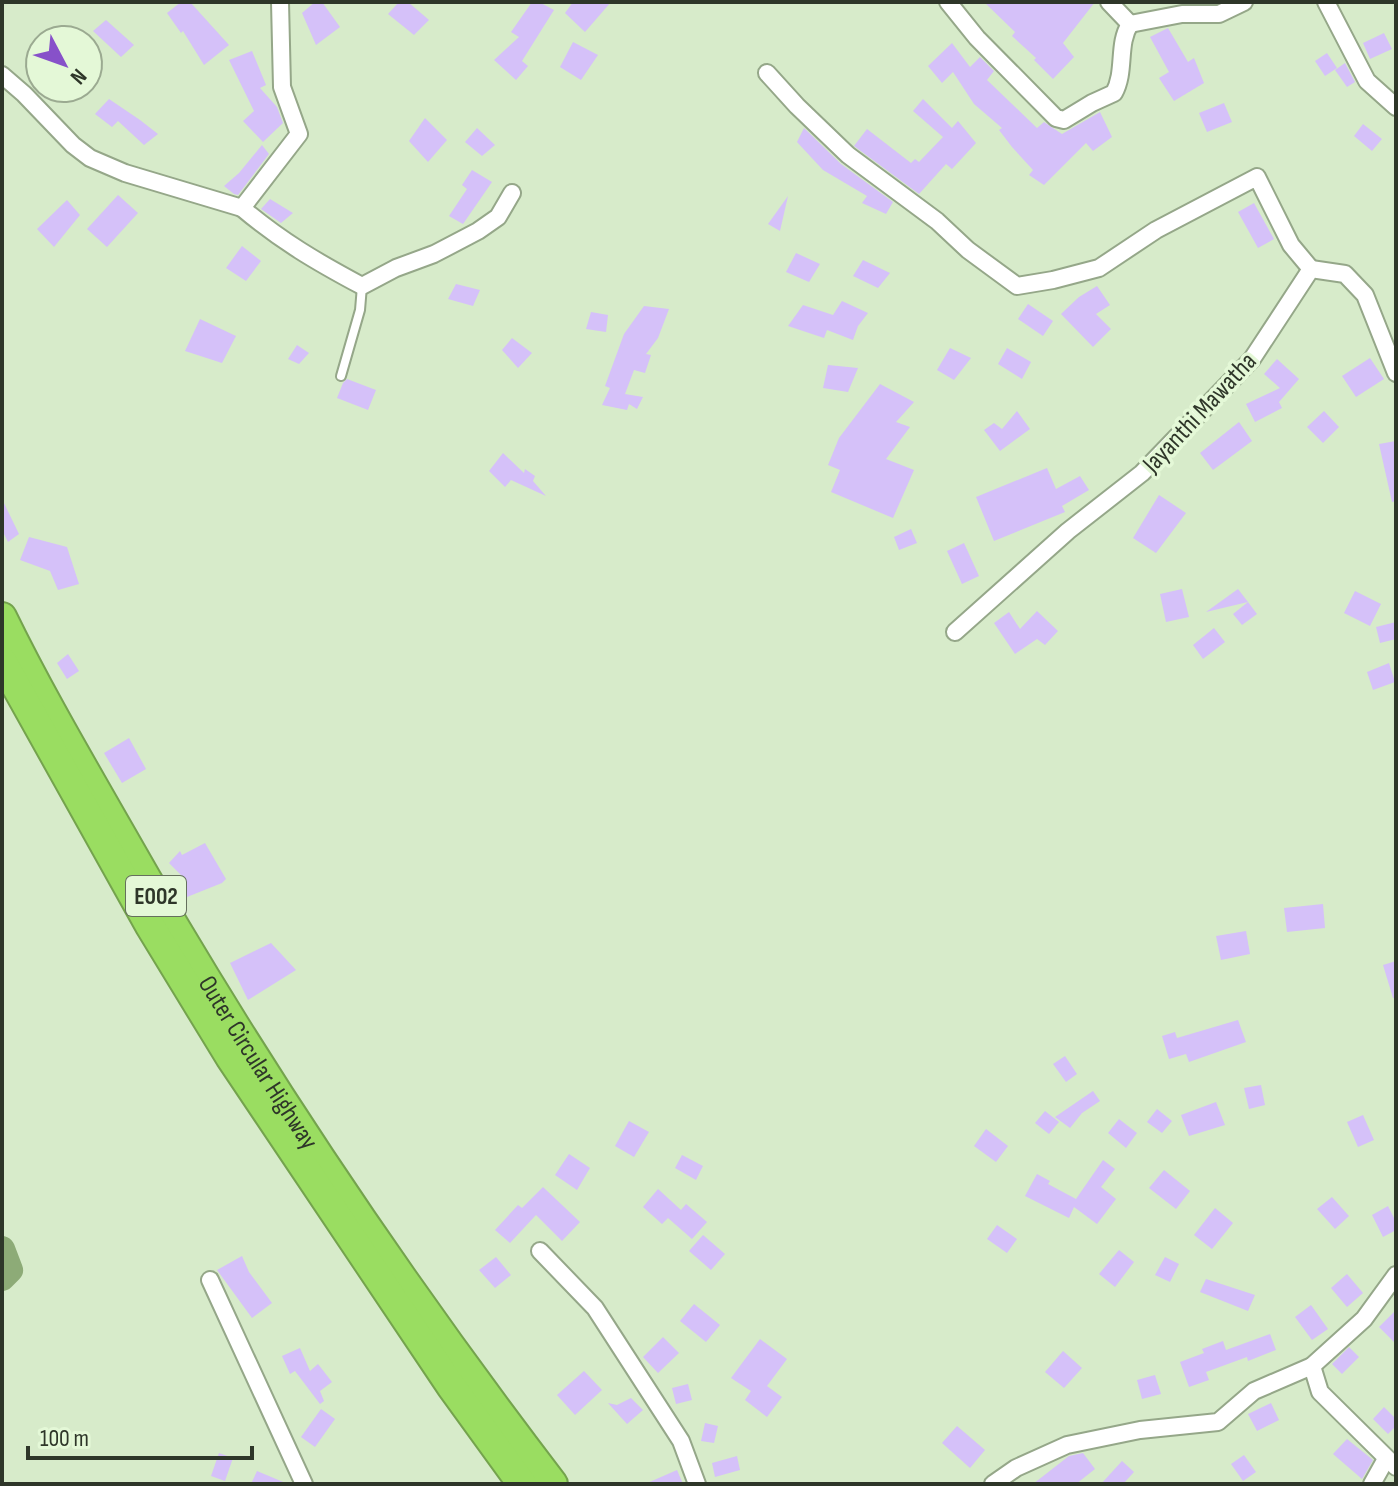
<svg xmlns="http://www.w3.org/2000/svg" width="1398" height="1486" viewBox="0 0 1398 1486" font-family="'Sofia Sans Condensed',sans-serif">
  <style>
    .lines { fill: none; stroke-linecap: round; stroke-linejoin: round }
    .river { stroke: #8dab77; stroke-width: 26 }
    .building { fill: #d5c1f9 }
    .service-casing { stroke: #95a789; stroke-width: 12 }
    .minor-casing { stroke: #95a789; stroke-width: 20 }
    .motorway-casing { stroke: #74a34d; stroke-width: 32 }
    .service { stroke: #fff; stroke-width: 8 }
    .minor { stroke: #fff; stroke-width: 16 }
    .motorway { stroke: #9add61; stroke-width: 28 }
    .labels { text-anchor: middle; stroke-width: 7; stroke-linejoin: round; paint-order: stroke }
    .shield { fill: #e4f8d7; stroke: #65705d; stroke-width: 2 }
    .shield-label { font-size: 24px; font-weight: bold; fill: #2e3629 }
    .street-label { font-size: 26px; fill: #2e3629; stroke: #e4f8d7 }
  </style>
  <rect width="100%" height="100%" fill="#d7ebca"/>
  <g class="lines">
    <path class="river" d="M2,1249L10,1270L2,1278"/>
  </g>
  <g class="building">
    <path d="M181,2H190L229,45L204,65L183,31L181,33L167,13Z"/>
    <path d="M315,2H322L340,27L316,45L302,13Z"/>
    <path d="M399,2H408L429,20L414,35L388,14Z"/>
    <path d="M532,2H539L554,10L522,61L528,66L516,80L494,60L519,37L511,32Z"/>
    <path d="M573,2H611L585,32L565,13Z"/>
    <path d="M984,2H1095L1063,43L1074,57L1053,79L1034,60L1036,58L1012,36L1015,32Z"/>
    <path d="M106,20L134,45L121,57L93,31Z"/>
    <path d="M1168,28L1188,62L1194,58L1204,83L1174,101L1159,78L1169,72L1150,37Z"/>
    <path d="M1384,33L1392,49L1370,59L1363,43Z"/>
    <path d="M573,42L598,55L581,80L560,67Z"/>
    <path d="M952,43L970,67L980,57L994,71L987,80L1037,128L1044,122L1062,134L1100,112L1112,137L1093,151L1086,143L1044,185L1029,175L1033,170L1012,147L999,130L1002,128L974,104L953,72L942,83L928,66Z"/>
    <path d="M252,51L266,85L260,88L277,107L283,123L263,142L243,121L254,111L229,60Z"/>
    <path d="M1327,53L1337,68L1325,76L1315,61Z"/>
    <path d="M1345,63L1355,82L1347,87L1335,70Z"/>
    <path d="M109,99L140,120L158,134L144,145L118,121L112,127L95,114Z"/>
    <path d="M923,99L952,128L958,121L976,143L952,169L946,164L919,194L854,146L867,129L911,163L915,159L919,162L943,137L913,111Z"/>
    <path d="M1224,103L1232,122L1207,132L1199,113Z"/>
    <path d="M425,118L447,140L428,162L409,141Z"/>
    <path d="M1363,124L1382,139L1372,151L1354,136Z"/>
    <path d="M477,128L495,145L482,156L465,142Z"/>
    <path d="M804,128L841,164L893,202L886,214L862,203L867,196L823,170L797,142Z"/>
    <path d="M262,145L269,154L238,195L234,194L224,186L239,173Z"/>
    <path d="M472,170L492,182L463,224L449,216L467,189L462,185Z"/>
    <path d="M118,195L138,213L107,247L87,229Z"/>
    <path d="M788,196L780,231L768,224Z"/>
    <path d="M270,199L293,213L281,223L261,209Z"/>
    <path d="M67,200L80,215L54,247L37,229Z"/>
    <path d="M1254,203L1274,239L1258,248L1238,212Z"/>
    <path d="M242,246L261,261L246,281L226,268Z"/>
    <path d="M796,253L820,264L809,282L786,272Z"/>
    <path d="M863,260L890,273L878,288L853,276Z"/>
    <path d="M456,284L480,290L473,306L448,299Z"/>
    <path d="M1097,286L1110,305L1096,314L1111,329L1093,347L1061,314L1079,297Z"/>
    <path d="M842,301L868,313L858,326L853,340L827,330L824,338L788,326L803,305L833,315Z"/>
    <path d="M1028,304L1053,321L1043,336L1018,319Z"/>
    <path d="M644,306L669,309L658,338L646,354L651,355L645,373L634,370L625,394L643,397L637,409L629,404L627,410L602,405L610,388L605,386L624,334Z"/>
    <path d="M591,312L608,315L606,332L586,329Z"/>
    <path d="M200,319L236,336L222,363L185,351Z"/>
    <path d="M512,338L532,353L518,368L502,350Z"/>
    <path d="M297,345L309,353L299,364L288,359Z"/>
    <path d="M950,348L971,358L954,380L937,370Z"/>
    <path d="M1007,348L1031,362L1022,379L998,364Z"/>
    <path d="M1370,358L1384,379L1356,397L1342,376Z"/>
    <path d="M1277,359L1299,379L1279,402L1282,408L1255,422L1246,404L1280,388L1264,374Z"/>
    <path d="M828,365L858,368L848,392L823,388Z"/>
    <path d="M347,379L376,390L368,410L337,398L343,383Z"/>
    <path d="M880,384L914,402L896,422L910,427L886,459L914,470L893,518L831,492L840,470L828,465L839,438Z"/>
    <path d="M1017,411L1030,429L1000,451L984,430L994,423L1002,429Z"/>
    <path d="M1324,411L1339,427L1323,443L1307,427Z"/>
    <path d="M1239,422L1252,441L1213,470L1200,453Z"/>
    <path d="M1396,441V501L1392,502L1379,444Z"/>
    <path d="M503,453L524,473L525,469L535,476L533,481L546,496L511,480L505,487L489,471Z"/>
    <path d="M1047,468L1056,489L1080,476L1089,490L1062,506L1065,512L994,541L976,497Z"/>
    <path d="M1159,495L1186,513L1156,553L1133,538Z"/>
    <path d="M2,499L19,534L8,542L2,530Z"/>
    <path d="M911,529L917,543L899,550L894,537Z"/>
    <path d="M29,537L67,547L79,584L58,590L50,571L20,560Z"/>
    <path d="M964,543L979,576L962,584L947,551Z"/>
    <path d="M1182,589L1189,617L1166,622L1160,594Z"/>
    <path d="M1238,589L1248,602L1206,612Z"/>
    <path d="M1355,591L1381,604L1370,626L1344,613Z"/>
    <path d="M1248,602L1257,614L1242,625L1233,614Z"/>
    <path d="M1037,611L1058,631L1045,645L1037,639L1015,654L994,623L1009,612L1020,629Z"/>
    <path d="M1396,622V639L1380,643L1376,627Z"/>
    <path d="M1214,628L1225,642L1203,659L1193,645Z"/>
    <path d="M68,654L79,671L67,679L57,663Z"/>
    <path d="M1389,663L1395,682L1373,690L1367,672Z"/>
    <path d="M129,738L146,769L122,783L104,753Z"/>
    <path d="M205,843L226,879L222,883L187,897L176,879L182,876L169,863L180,851L182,855Z"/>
    <path d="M1323,904L1325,928L1287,932L1284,908Z"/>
    <path d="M1246,931L1250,954L1221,960L1216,936Z"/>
    <path d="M271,943L296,970L248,1000L230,963Z"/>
    <path d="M1396,961V998H1393L1383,965Z"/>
    <path d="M1238,1020L1246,1042L1189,1062L1186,1054L1169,1059L1162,1036L1175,1032L1177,1038Z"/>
    <path d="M1065,1056L1077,1074L1066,1082L1053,1064Z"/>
    <path d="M1261,1085L1265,1105L1249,1109L1244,1088Z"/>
    <path d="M1093,1091L1100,1101L1082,1113L1070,1128L1055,1117Z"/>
    <path d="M1216,1102L1225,1125L1189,1136L1181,1115Z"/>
    <path d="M1157,1109L1172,1121L1162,1133L1147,1122Z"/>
    <path d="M1045,1111L1059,1122L1049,1134L1035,1123Z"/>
    <path d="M1363,1115L1374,1140L1358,1147L1347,1122Z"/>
    <path d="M1119,1119L1137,1133L1126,1148L1108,1133Z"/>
    <path d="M629,1121L649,1132L634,1157L615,1146Z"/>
    <path d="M986,1129L1008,1146L996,1162L974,1146Z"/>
    <path d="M569,1154L590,1168L577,1190L555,1175Z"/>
    <path d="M682,1155L703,1166L696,1180L675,1168Z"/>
    <path d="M1103,1160L1115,1169L1101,1187L1116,1199L1097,1224L1074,1207L1069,1218L1025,1196L1037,1174L1050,1181L1048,1184L1076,1199Z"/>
    <path d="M1164,1170L1190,1191L1176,1209L1149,1188Z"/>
    <path d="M543,1187L580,1222L562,1241L536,1215L510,1243L495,1230L518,1205L522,1208Z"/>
    <path d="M658,1189L681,1210L686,1204L707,1222L692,1239L668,1218L662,1224L643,1207Z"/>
    <path d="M1332,1197L1349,1216L1335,1229L1317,1209Z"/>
    <path d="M1388,1206L1396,1222V1230L1383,1237L1372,1215Z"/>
    <path d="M1215,1208L1233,1223L1212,1249L1194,1235Z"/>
    <path d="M997,1225L1017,1239L1007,1253L987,1239Z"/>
    <path d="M703,1235L725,1254L711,1270L689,1251Z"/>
    <path d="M1119,1250L1134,1262L1115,1287L1099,1274Z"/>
    <path d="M242,1256L249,1272L272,1303L252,1318L217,1270Z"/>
    <path d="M496,1257L511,1275L495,1288L479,1270Z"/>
    <path d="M1165,1257L1179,1264L1170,1282L1155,1275Z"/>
    <path d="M1347,1274L1363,1293L1347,1307L1331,1288Z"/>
    <path d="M1206,1279L1255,1295L1248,1311L1200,1292Z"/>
    <path d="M694,1304L720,1325L706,1342L680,1321Z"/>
    <path d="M1311,1305L1328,1329L1312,1340L1295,1317Z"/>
    <path d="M1396,1310V1344L1379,1327Z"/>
    <path d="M1270,1334L1276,1350L1248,1361L1247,1357L1206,1372L1209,1380L1189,1387L1180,1362L1204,1353L1202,1349L1223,1341L1226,1350Z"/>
    <path d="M663,1337L679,1353L658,1373L643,1357Z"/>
    <path d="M760,1339L787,1359L767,1386L782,1397L767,1417L745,1400L751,1391L731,1378Z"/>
    <path d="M1349,1347L1359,1357L1342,1374L1332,1364Z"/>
    <path d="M300,1348L310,1371L318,1364L332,1382L320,1391L324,1401L320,1404L295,1371L290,1374L282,1356Z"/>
    <path d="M1063,1351L1082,1368L1064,1388L1045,1372Z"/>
    <path d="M584,1371L602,1390L575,1415L557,1395Z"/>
    <path d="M1155,1375L1161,1394L1142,1399L1137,1380Z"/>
    <path d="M688,1384L692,1400L676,1404L672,1388Z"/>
    <path d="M631,1398L643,1410L627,1424L608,1403L617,1405Z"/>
    <path d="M1271,1403L1279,1420L1257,1431L1248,1414Z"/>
    <path d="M1384,1407L1396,1419V1426L1388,1434L1373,1419Z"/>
    <path d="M321,1409L335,1419L315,1447L301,1437Z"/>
    <path d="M705,1423L718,1426L714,1443L701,1441Z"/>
    <path d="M957,1426L985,1450L970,1468L942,1443Z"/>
    <path d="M1347,1439L1373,1460L1362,1479L1333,1454Z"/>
    <path d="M219,1453L233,1458L225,1481L211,1476Z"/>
    <path d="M1083,1453L1095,1469L1076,1484H1033L1069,1456Z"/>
    <path d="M1244,1455L1256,1472L1243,1481L1231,1464Z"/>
    <path d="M737,1456L740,1470L715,1477L712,1463Z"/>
    <path d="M1122,1461L1134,1472L1123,1484H1101Z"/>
    <path d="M677,1470L683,1484H645Z"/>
    <path d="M257,1471L288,1484H251Z"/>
  </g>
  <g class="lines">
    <g class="service-casing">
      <path id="service" d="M341,376L360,310L362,286"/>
    </g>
    <g class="minor-casing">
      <g id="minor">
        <path d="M948,2L977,38L1056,118L1064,120L1092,103L1114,93C1126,71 1117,44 1130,24"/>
        <path d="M1109,2L1130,24"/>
        <path d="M1326,2L1367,81L1396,107"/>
        <path d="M1130,24L1182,14H1219L1244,2"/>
        <path d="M767,73L797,106L848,155L937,221L968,250L1017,286L1053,280L1099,268L1156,230L1257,177L1291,245L1311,269"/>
        <path d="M2,75L24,94L73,145L90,158L125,173L242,208L299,134L282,87L280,2"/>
        <path d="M242,208C281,241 317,262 362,286L396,268L434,254L478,231L498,217L512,193"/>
        <path d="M955,632L1068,531L1142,473L1252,359L1311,269L1345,274L1365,295L1396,373"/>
        <path d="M540,1251L595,1308L681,1441L697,1484"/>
        <path d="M210,1280L304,1484"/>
        <path d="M1312,1366L1320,1392L1396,1467"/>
        <path d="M993,1484L1016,1468L1067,1445L1140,1430L1218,1422L1254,1391L1312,1366L1364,1319L1396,1275"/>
        <path d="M1372,1484L1386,1459"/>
      </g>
    </g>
    <g class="motorway-casing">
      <g id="motorway">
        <path id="s1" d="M2,617C37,689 78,759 118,829C247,1057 394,1276 553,1484"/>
        <path d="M2,661L150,926L230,1057L451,1386L522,1484"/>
      </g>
    </g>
    <use href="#service" class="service"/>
    <use href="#minor" class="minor"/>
    <use href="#motorway" class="motorway"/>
  </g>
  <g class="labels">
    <rect class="shield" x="126" y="876" width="60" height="40" rx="6"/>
    <g class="shield-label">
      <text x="156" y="904">E002</text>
    </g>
    <g class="street-label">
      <text transform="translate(1199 412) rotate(-47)" y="9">Jayanthi Mawatha</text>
      <text dy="9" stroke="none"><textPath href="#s1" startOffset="514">Outer Circular Highway</textPath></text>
    </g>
  </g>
  <rect width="1398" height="1486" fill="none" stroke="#2e3629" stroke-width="8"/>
  <g transform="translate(64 64) rotate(131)"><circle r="38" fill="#e4f8d7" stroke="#9baa91" stroke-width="2"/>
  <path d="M0-6L14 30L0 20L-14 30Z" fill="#8751c9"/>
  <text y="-12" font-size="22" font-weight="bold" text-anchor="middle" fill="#2e3629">N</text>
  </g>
  <path d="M28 1446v12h224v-12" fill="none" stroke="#2e3629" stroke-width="4"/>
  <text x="40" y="1446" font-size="24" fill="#2e3629" stroke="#e4f8d7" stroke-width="6" paint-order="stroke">100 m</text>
</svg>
